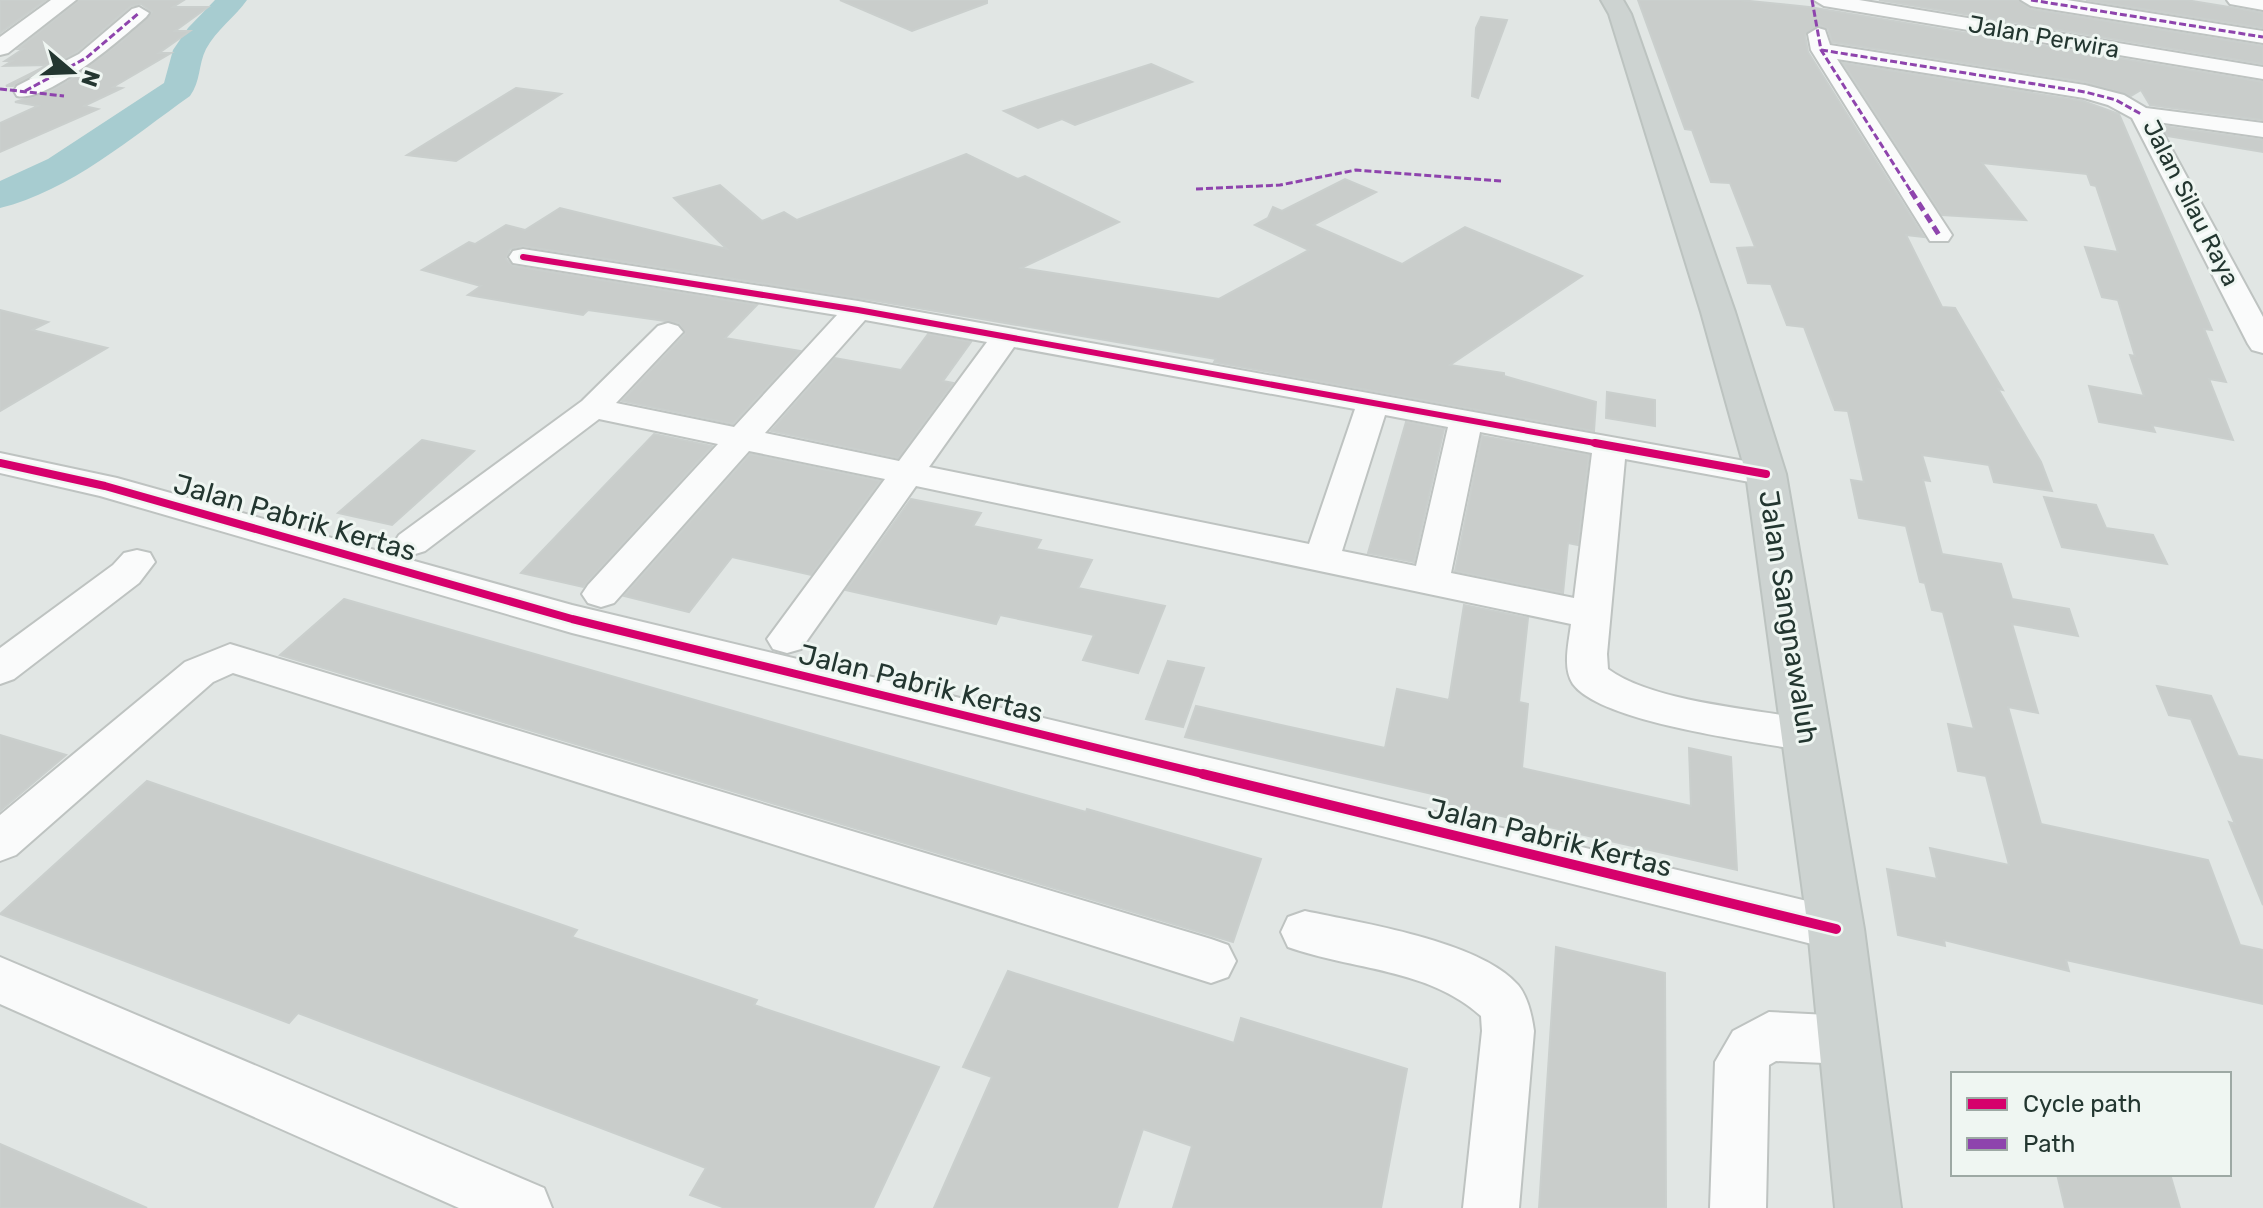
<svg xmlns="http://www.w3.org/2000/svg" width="2263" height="1208" viewBox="0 0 2263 1208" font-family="Rubik,sans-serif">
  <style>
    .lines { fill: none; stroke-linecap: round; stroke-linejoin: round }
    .river { fill: #a7ccd0; fill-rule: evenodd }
    .building { fill: #c9cdcb; stroke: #cacfcd; stroke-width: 2 }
    .minor-casing { stroke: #bec3c1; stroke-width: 4 }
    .tertiary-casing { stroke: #bec3c1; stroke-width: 4 }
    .primary-casing { stroke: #bcc3c0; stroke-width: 4 }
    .minor { fill: #fafbfb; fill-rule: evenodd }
    .tertiary { fill: #fafbfb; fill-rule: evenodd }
    .primary { fill: #cdd3d1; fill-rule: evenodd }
    .quiet-far1 { stroke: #8e44ad; stroke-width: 3; stroke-dasharray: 7 3; stroke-linecap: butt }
    .quiet { stroke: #8e44ad; stroke-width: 5; stroke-dasharray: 9 5; stroke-linecap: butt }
    .cycleway-far2-casing { stroke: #eff6f2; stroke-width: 10 }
    .cycleway-far1-casing { stroke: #eff6f2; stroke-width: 13 }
    .cycleway-casing { stroke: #eff6f2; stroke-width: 15 }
    .cycleway-far2 { stroke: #d6006c; stroke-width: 6 }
    .cycleway-far1 { stroke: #d6006c; stroke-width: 8 }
    .cycleway { stroke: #d6006c; stroke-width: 10 }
    .labels { text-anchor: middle; stroke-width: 6; stroke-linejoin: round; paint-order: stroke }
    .far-street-label { font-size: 24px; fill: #233630; stroke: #eff6f2 }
    .street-label { font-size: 28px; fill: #233630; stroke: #eff6f2 }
  </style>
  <rect width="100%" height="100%" fill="#e1e6e4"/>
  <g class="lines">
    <path class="river" d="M215,0H247C235,17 216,30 206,49C198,65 201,81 190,96C132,137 70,191 0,208V181L48,159L164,83L173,50L188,28Z"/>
  </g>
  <g class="building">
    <path d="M0,0H46L0,33Z"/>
    <path d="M79,0H184L173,7H208L175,31H190L159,53H171L113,87L122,88L84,106L98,109L0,152V123L38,106L15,102L48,92L67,82L122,41L152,12L141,4L131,6L77,52L13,86H6L48,65L4,66L12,61H5L23,49H18Z"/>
    <path d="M840,0H987V3L912,31Z"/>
    <path d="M1638,0H1740L1809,7L2263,82V120L2150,105L2141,90L2131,96L2085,82L1832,42L1828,29L1819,25L1805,35L1808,52L1924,237L1906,235L1942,307L1955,308L2003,390L1998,389L2041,462L2052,491L1994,482L1989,465L1922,455L1930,481L1923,480L1942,554L2001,564L2012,599L2069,609L2078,636L2012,624L2038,713L2008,707L2041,824L2208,860L2240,945L2263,950V1004L2066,960L2069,971L1944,940L1945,946L1898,935L1887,869L1937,879L1930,848L2009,865L1986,776L1958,771L1948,724L1974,729L1943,612L1932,610L1925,583L1920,582L1906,526L1859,518L1851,480L1864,482L1848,411L1835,410L1804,327L1787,325L1771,284L1748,283L1737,248L1755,247L1730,183L1711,182L1692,130L1685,129Z"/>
    <path d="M1879,0H2018L2031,9L2263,46V64Z"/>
    <path d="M2086,0H2186L2229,7L2263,13V28Z"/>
    <path d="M1481,17L1507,20L1478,98L1472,96L1476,28Z"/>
    <path d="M1843,63L2083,101L2119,114L2212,330L2204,329L2226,382L2209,379L2233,440L2152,425L2155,432L2099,422L2089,386L2144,396L2130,355L2135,356L2118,300L2102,297L2085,247L2118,252L2096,186L2091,185L2087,174L1982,163L2026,220L1942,215Z"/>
    <path d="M1151,64L1192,82L1075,125L1062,119L1038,128L1004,111Z"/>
    <path d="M516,88L561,94L456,161L407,155Z"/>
    <path d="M2162,126L2263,140V152L2168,136Z"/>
    <path d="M966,154L1018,179L1025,176L1119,222L1021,268L1219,299L1309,250L1255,225L1268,218L1273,207L1282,211L1345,179L1376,192L1313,225L1402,264L1465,227L1582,276L1450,365L1504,373V376L1596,402L1594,431L1214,362L1216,359L877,301L523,246L510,249L506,259L513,266L757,305L725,338L800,351L733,424L622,401L685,334L679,323L588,310L583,315L468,295L481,286L422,270L469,242L475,244L506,225L525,230L560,208L727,249L674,198L720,185L762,221L784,212L797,220Z"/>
    <path d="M0,310L48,322L32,330L107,348L0,411Z"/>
    <path d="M928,334L971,342L943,381L953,383L898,458L771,431L835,358L901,370Z"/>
    <path d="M1607,392L1655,400V426L1606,418Z"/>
    <path d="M1406,422L1444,429L1414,562L1368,553Z"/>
    <path d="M654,434L712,446L583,587L521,573Z"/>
    <path d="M1482,436L1589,455L1578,545L1568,543L1563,593L1455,571Z"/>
    <path d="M422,440L474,451L392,525L338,513Z"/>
    <path d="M750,454L880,481L811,575L732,557L689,612L624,596Z"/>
    <path d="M2044,497L2096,505L2106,528L2153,535L2167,564L2062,547Z"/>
    <path d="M911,499L981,513L973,526L1041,540L1036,549L1092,560L1078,588L1165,606L1138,673L1083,660L1094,635L1000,615L996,624L846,590Z"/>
    <path d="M344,599L1015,792L1086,812L1087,809L1261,859L1233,942L280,655Z"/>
    <path d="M1464,605L1528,618L1519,702L1528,704L1522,768L1691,806L1689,748L1731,757L1737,870L1440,802L1441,796L1185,737L1196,706L1385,748L1397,689L1449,700Z"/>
    <path d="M1168,661L1204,668L1183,727L1146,719Z"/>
    <path d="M2157,686L2211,696L2238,756L2263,760V905L2229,822L2235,824L2191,719L2169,715Z"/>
    <path d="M0,735L66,755L0,811Z"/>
    <path d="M147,781L577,930L572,937L757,1000L754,1005L939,1067L873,1208H725L690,1195L706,1168L298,1013L289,1023L0,914Z"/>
    <path d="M1556,947L1665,973L1666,1208H1539Z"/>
    <path d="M1008,971L1234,1043L1241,1018L1407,1069L1381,1208H1173L1192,1146L1143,1129L1117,1208H934L992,1077L963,1067Z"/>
    <path d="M0,1144L147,1208H0Z"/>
    <path d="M2057,1174H2170L2180,1208H2065Z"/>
  </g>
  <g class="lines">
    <g class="minor-casing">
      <g id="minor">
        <path d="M1814,0H1859L2263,67V79L1824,6Z"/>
        <path d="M2021,0H2067L2263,31V43L2031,6Z"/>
        <path d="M2227,0H2263V10L2230,4Z"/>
        <path d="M139,7L149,13L146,17C122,38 48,103 17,96L14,91L17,86L79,54L132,9Z"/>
        <path d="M1818,28L1825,30L1830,45L2085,85L2124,95L2146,108L2263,123V137L2157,122L2263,317V353L2252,350L2248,344L2132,118L2108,105L2084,98L1837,59L1952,235L1948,241H1930L1811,50L1808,34Z"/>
        <path d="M523,249L858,301L1778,467L1783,474L1778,481L1766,485L1625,459L1607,654L1608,669C1653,702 1752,709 1807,719L1822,724L1828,735L1822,746L1807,751C1758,742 1601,723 1573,684C1562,668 1569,642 1571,624L916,486L801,649L787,653L773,649L767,639L885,479L749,451L614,603L601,607L588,603L582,594L588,585L718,444L599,419L425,551L412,555L399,551L394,543L399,535L582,401L658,326L668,323L678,326L683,332L616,403L734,427L837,315L513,263L509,257L513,251ZM865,320L987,342L899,461L765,433ZM1014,347L1355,409L1309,544L929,467ZM1385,415L1448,427L1416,566L1342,551ZM1480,432L1592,453L1574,598L1451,573Z"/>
        <path d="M0,453L117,478L572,605L1836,908L1853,914L1860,929L1853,944L1836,950L572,633L100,496L0,473Z"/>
        <path d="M137,550L150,553L155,562L139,583L14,679L0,684V648L113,565L124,553Z"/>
        <path d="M230,644L1211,939L1228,945L1236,961L1228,977L1211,983L233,673L213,682L16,855L0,861V815L185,662Z"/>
        <path d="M1305,911C1361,923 1480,941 1518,985C1528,997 1532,1016 1534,1031L1519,1208H1463L1482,1031L1481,1016C1428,968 1352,970 1288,947L1281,932L1288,917Z"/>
        <path d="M0,957L544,1188L552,1208H459L0,1004Z"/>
        <path d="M1769,1012L1849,1016L1867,1023L1875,1040L1867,1057L1849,1064L1776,1061L1769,1065L1766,1208H1710L1715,1062L1733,1031Z"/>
      </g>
    </g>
    <g class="tertiary-casing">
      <path id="tertiary" d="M51,0H76L8,53L0,55V37Z"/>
    </g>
    <g class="primary-casing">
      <path id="primary" d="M1601,0H1623L1631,14L1735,312L1786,474L1864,929L1901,1208H1835L1808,929L1746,474L1701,312L1609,14Z"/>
    </g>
    <use href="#minor" class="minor"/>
    <use href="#tertiary" class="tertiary"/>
    <use href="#primary" class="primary"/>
    <g class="quiet-far1">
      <path d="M1812,0L1821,50L1912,193"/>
      <path d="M2031,0L2263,37"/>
      <path d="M1821,50L2085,92L2116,100L2141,114"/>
      <path d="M0,89L64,96"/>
      <path d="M25,91L86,58L139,13"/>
      <path d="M1196,189L1280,185L1356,170L1502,181"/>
    </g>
    <path class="quiet" d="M1911,191L1939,235"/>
    <g class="cycleway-far2-casing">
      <path id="cycleway-far2" d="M523,257L858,310L1606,445"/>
    </g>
    <g class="cycleway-far1-casing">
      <g id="cycleway-far1">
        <path d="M1595,443L1766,474"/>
        <path d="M0,463L105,486L572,619L1211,776"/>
      </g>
    </g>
    <g class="cycleway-casing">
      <path id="cycleway" d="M1203,774L1836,929"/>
    </g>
    <use href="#cycleway-far2" class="cycleway-far2"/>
    <use href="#cycleway-far1" class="cycleway-far1"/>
    <use href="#cycleway" class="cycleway"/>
  </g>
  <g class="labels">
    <g class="far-street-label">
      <text transform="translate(2044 37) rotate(10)" y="8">Jalan Perwira</text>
      <text transform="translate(2191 203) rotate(63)" y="8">Jalan Silau Raya</text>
    </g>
    <g class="street-label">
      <text transform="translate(295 517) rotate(16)" y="10">Jalan Pabrik Kertas</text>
      <text transform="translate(1789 617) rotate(81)" y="10">Jalan Sangnawaluh</text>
      <text transform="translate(921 683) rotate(14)" y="10">Jalan Pabrik Kertas</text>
      <text transform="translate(1550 837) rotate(14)" y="10">Jalan Pabrik Kertas</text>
    </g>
  </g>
  <rect x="1951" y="1072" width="280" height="104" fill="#eff6f2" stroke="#9da9a4" stroke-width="2"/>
  <rect x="1967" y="1098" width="40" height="12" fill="#d6006c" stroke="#9da9a4" stroke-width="2"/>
  <text x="2023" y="1112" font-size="24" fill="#233630">Cycle path</text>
  <rect x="1967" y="1138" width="40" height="12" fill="#8e44ad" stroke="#9da9a4" stroke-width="2"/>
  <text x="2023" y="1152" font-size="24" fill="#233630">Path</text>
  <g transform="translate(72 72) rotate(109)" stroke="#eff6f2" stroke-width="6" paint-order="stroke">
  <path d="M0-6L14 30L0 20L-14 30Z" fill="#233630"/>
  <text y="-12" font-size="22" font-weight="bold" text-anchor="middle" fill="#233630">N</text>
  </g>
</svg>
